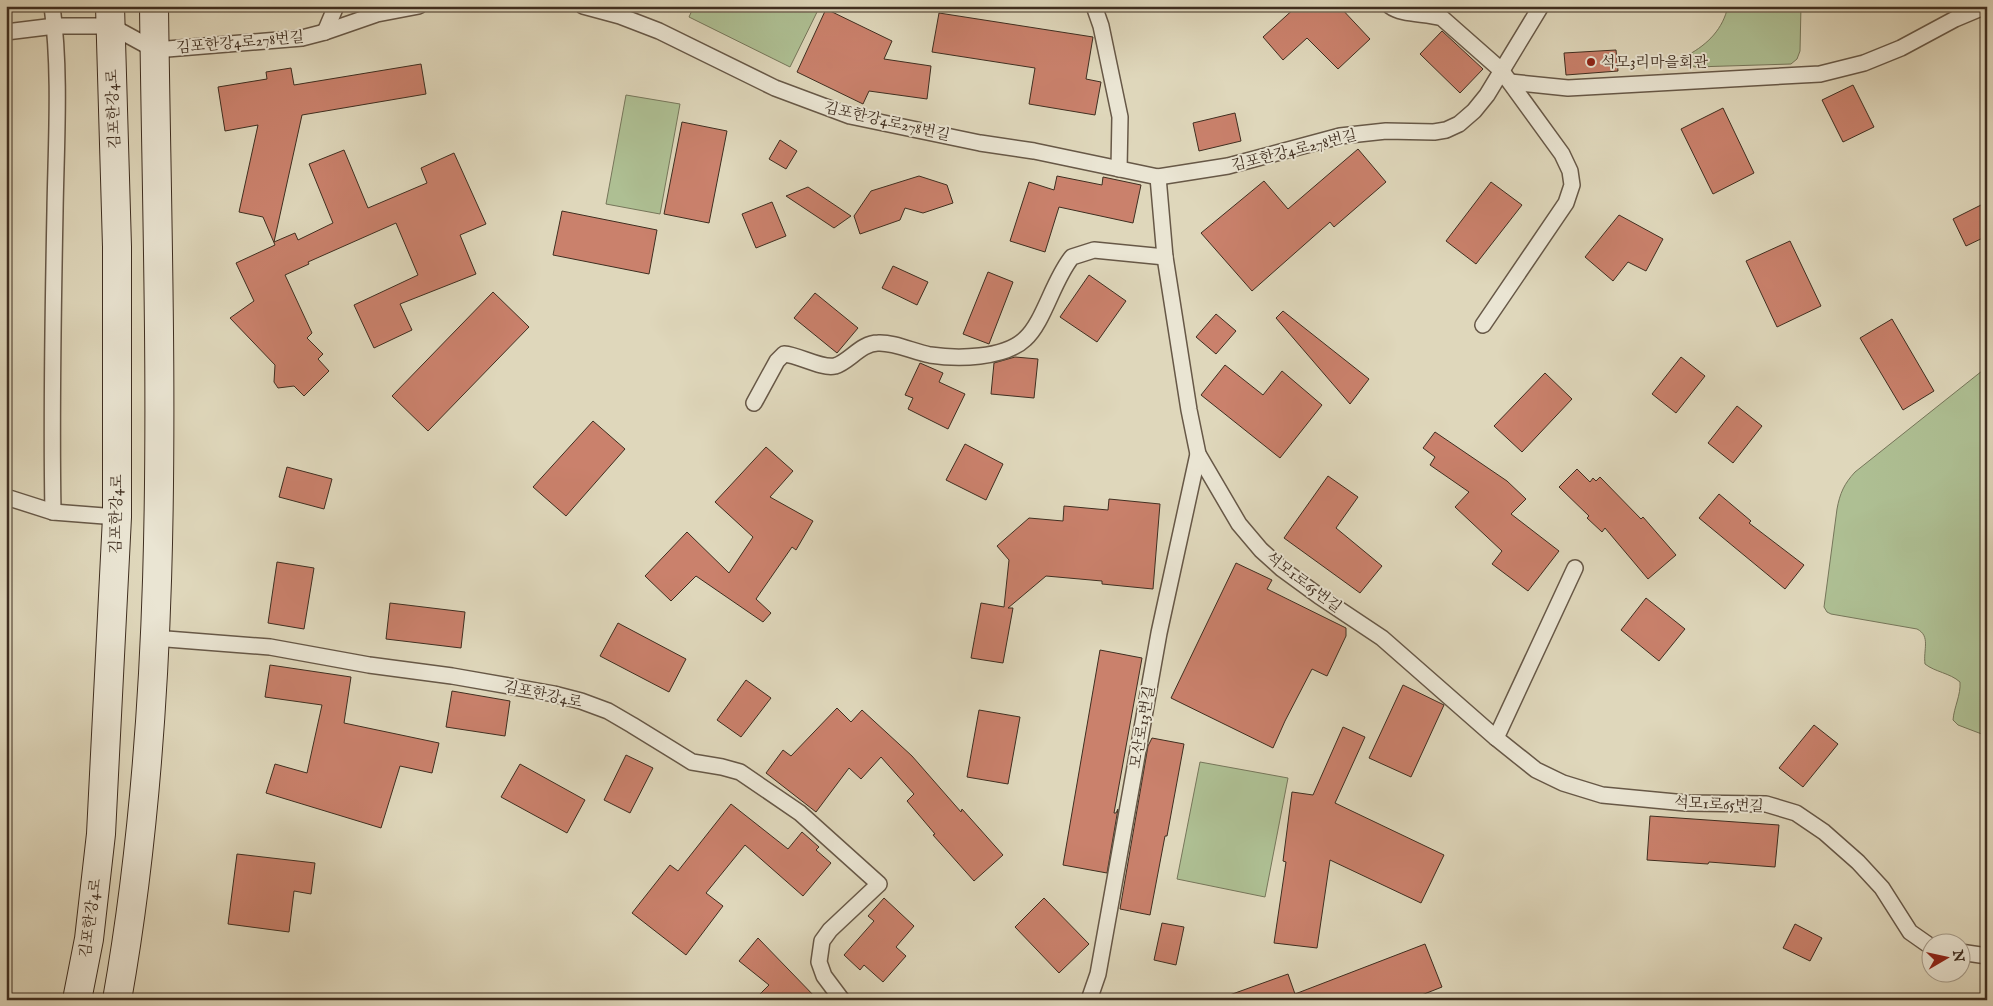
<svg xmlns="http://www.w3.org/2000/svg" width="1993" height="1006" viewBox="0 0 1993 1006" font-family="'IM FELL English','Noto Serif KR',serif">
  <style>
    .green { fill: #aebf93; stroke: #76765a }
    .building { fill: #ca816c; stroke: #3f2e20 }
    .lines { fill: none; stroke-linecap: round; stroke-linejoin: round }
    .lane-casing { stroke: #675847; stroke-width: 18 }
    .secondary-casing { stroke: #3f2e20; stroke-width: 30 }
    .lane { stroke: #eae5d3; stroke-width: 15 }
    .secondary { stroke: #eae5d3; stroke-width: 28 }
    .poi-dot { fill: #8f2418; stroke: #eae5d3; stroke-width: 2 }
    .labels { text-anchor: middle; stroke-width: 4; stroke-linejoin: round; paint-order: stroke }
    .street-label { font-size: 15px; fill: #3f2e20; stroke: #eae5d3 }
    .poi-label { font-size: 15px; fill: #3f2e20; stroke: #eae5d3; text-anchor: start }
  </style>
  <rect width="100%" height="100%" fill="#dfd7bb"/>
  <filter id="stains"><feTurbulence type="fractalNoise" baseFrequency=".004" numOctaves="4"/><feColorMatrix values="0 0 0 0 .2 0 0 0 0 .09 0 0 0 0 .02 0 0 0 .5 -.17"/></filter>
  <radialGradient id="worn" r=".72"><stop offset=".6" stop-color="#630" stop-opacity="0"/><stop offset="1" stop-color="#630" stop-opacity=".3"/></radialGradient>
  <g class="green">
    <path d="M694,6H820L790,67L689,17Z"/>
    <path d="M1728,6H1801L1800,51L1797,59L1791,64L1695,67L1689,65L1687,60L1688,55C1708,44 1723,29 1728,6Z"/>
    <path d="M626,95L680,104L660,214L606,204Z"/>
    <path d="M1987,367V736L1958,725L1953,720C1954,707 1961,695 1960,682C1950,673 1935,672 1925,664C1923,650 1931,636 1917,629L1831,614L1827,612L1824,607L1837,509C1840,493 1844,484 1855,472Z"/>
    <path d="M1200,762L1288,778L1265,897L1177,879Z"/>
  </g>
  <g class="building">
    <path d="M1297,6H1339L1370,39L1338,69L1307,38L1283,60L1263,37Z"/>
    <path d="M826,9L892,41L884,59L931,66L927,99L869,91L863,104L797,72Z"/>
    <path d="M939,13L1093,37L1086,79L1101,82L1095,115L1029,104L1035,68L932,52Z"/>
    <path d="M1442,31L1483,69L1460,93L1420,54Z"/>
    <path d="M1616,50L1618,71L1566,75L1564,53Z"/>
    <path d="M421,64L426,94L302,115L274,242L295,233L298,240L333,223L309,164L344,150L368,208L427,183L421,168L454,153L486,224L460,235L476,274L400,304L412,330L374,348L354,305L418,275L396,223L308,262L309,264L285,275L312,333L307,338L323,354L318,359L329,371L304,396L294,386L278,388L274,382L275,365L230,318L254,301L236,263L275,245L263,217L239,212L258,125L225,131L218,87L267,79L266,72L291,68L294,85Z"/>
    <path d="M1853,85L1874,127L1843,142L1822,100Z"/>
    <path d="M1723,108L1754,173L1713,194L1681,129Z"/>
    <path d="M1235,113L1241,141L1199,151L1193,123Z"/>
    <path d="M682,122L727,131L709,223L664,214Z"/>
    <path d="M780,140L797,151L786,169L769,159Z"/>
    <path d="M1358,149L1386,182L1334,227L1330,222L1252,291L1201,233L1264,181L1288,209Z"/>
    <path d="M919,176L947,185L953,203L923,213L905,208L900,220L860,234L854,216L871,191Z"/>
    <path d="M1057,176L1102,185L1103,177L1141,185L1133,223L1059,207L1045,252L1010,241L1029,182L1054,190Z"/>
    <path d="M1491,182L1522,205L1476,264L1446,241Z"/>
    <path d="M808,187L851,216L834,228L786,196Z"/>
    <path d="M772,202L786,236L756,248L742,214Z"/>
    <path d="M1987,202V236L1966,246L1953,219Z"/>
    <path d="M562,211L657,230L649,274L553,255Z"/>
    <path d="M1619,215L1663,239L1646,271L1628,262L1613,281L1585,257Z"/>
    <path d="M1790,241L1821,306L1777,327L1746,261Z"/>
    <path d="M893,266L928,282L917,305L882,288Z"/>
    <path d="M988,272L1013,282L989,344L963,334Z"/>
    <path d="M1089,275L1126,301L1097,342L1060,317Z"/>
    <path d="M493,292L529,327L428,431L392,396Z"/>
    <path d="M815,293L858,328L837,353L794,318Z"/>
    <path d="M1283,311L1369,379L1350,404L1276,318Z"/>
    <path d="M1216,314L1236,331L1216,354L1196,337Z"/>
    <path d="M1892,319L1934,391L1903,410L1860,338Z"/>
    <path d="M1015,357L1038,359L1034,398L991,394L994,363Z"/>
    <path d="M1681,357L1705,376L1676,413L1652,394Z"/>
    <path d="M920,363L943,373L939,382L965,394L948,429L908,409L913,398L905,395Z"/>
    <path d="M1225,365L1263,395L1282,371L1322,405L1280,458L1201,395Z"/>
    <path d="M1545,373L1572,399L1522,452L1494,426Z"/>
    <path d="M1737,406L1762,426L1733,463L1708,443Z"/>
    <path d="M593,421L625,449L566,516L533,487Z"/>
    <path d="M1435,432L1507,481L1526,499L1511,514L1559,551L1528,591L1492,564L1502,551L1455,507L1469,492L1430,465L1435,457L1423,448Z"/>
    <path d="M965,444L1003,464L986,500L946,480Z"/>
    <path d="M766,447L793,471L770,497L813,521L796,550L792,547L756,599L771,613L763,622L696,576L671,601L645,576L687,532L729,573L753,537L715,502Z"/>
    <path d="M287,467L332,479L324,509L279,497Z"/>
    <path d="M1577,469L1590,482L1593,478L1596,481L1600,477L1641,519L1643,517L1676,555L1648,579L1605,528L1602,532L1587,518L1589,516L1559,487Z"/>
    <path d="M1328,476L1358,497L1336,528L1382,566L1360,593L1284,538Z"/>
    <path d="M1719,494L1751,521L1749,523L1804,565L1785,589L1699,518Z"/>
    <path d="M1109,499L1160,504L1153,589L1102,584V581L1046,576L1008,608H1013L1003,663L971,658L981,603L1004,607L1009,560L997,546L1029,518L1063,521L1064,506L1108,510Z"/>
    <path d="M277,562L314,568L304,629L268,623Z"/>
    <path d="M1236,563L1272,580L1267,589L1346,628V636L1327,676L1312,669L1285,721L1273,748L1171,698Z"/>
    <path d="M1646,598L1685,629L1659,661L1621,630Z"/>
    <path d="M390,603L465,612L461,648L386,639Z"/>
    <path d="M618,623L686,659L669,692L600,656Z"/>
    <path d="M1100,650L1142,658L1114,813H1116L1118,809L1107,873L1063,865Z"/>
    <path d="M270,665L351,677L344,723L439,743L432,773L400,766L381,828L266,793L275,764L307,773L322,705L265,697Z"/>
    <path d="M746,680L771,698L741,737L717,720Z"/>
    <path d="M1403,685L1444,705L1411,777L1369,758Z"/>
    <path d="M452,691L510,701L505,736L446,727Z"/>
    <path d="M837,708L851,722L862,710L912,756L961,812L962,809L1003,855L974,881L933,835L935,834L907,801L914,794L881,757L861,779L849,768L816,812L766,773L783,750L791,756Z"/>
    <path d="M979,710L1020,717L1008,784L967,777Z"/>
    <path d="M1814,725L1838,744L1803,787L1779,768Z"/>
    <path d="M1343,727L1365,737L1335,803L1444,855L1421,903L1330,860L1317,948L1274,943L1286,862L1283,861L1292,792L1313,795Z"/>
    <path d="M1152,738L1184,744L1167,836H1165L1150,915L1120,909L1148,746Z"/>
    <path d="M626,755L653,768L630,813L604,800Z"/>
    <path d="M520,764L585,800L567,833L501,797Z"/>
    <path d="M731,804L788,849L802,832L819,847L816,850L831,863L803,896L745,845L706,893L723,906L686,955L632,913L670,865L678,871Z"/>
    <path d="M1650,816L1779,825L1775,867L1709,862L1708,864L1647,860Z"/>
    <path d="M237,854L315,863L311,894L294,891L289,932L228,924Z"/>
    <path d="M884,898L914,926L896,947L906,956L883,982L864,965L860,970L844,955L874,921L868,916Z"/>
    <path d="M1044,898L1089,944L1059,973L1015,927Z"/>
    <path d="M1162,923L1184,927L1176,965L1154,960Z"/>
    <path d="M1795,924L1822,938L1810,961L1783,948Z"/>
    <path d="M758,938L818,1000H754L769,985L739,961Z"/>
    <path d="M1425,944L1442,987L1409,1000H1225L1224,997L1288,974L1295,994Z"/>
  </g>
  <g class="lines">
    <g class="lane-casing">
      <g id="lane">
        <path d="M52,6C61,73 56,144 55,211C53,312 51,412 53,512"/>
        <path d="M583,6L620,16L659,31L775,88L850,116L980,143L1034,151L1158,177L1228,166L1340,136L1386,131L1434,132L1446,130L1459,124L1474,111L1487,95L1541,6"/>
        <path d="M1094,6L1101,26L1120,117L1119,169"/>
        <path d="M1390,6C1402,15 1426,13 1442,18L1501,70L1562,154L1570,171L1572,185L1566,203L1483,325"/>
        <path d="M6,32L55,26H111L155,50L302,38L325,32L377,14L419,6"/>
        <path d="M325,32L336,6"/>
        <path d="M1510,82L1568,88L1820,74L1864,63L1901,48L1955,19L1986,6"/>
        <path d="M1158,177L1165,257L1189,410L1198,454L1239,524L1261,550L1282,569L1319,596L1382,638L1496,738L1536,770L1563,783L1602,795L1686,803L1766,804L1796,813L1824,832L1858,862L1882,888L1910,932L1930,946"/>
        <path d="M754,403L777,361L784,354C799,355 821,369 835,366C849,362 861,343 878,343C894,342 914,352 930,355C957,359 1004,359 1025,339C1044,322 1053,280 1072,257L1094,250L1165,257"/>
        <path d="M6,497L53,512L117,517"/>
        <path d="M154,638L270,647L369,665L452,676L554,694L581,701L608,711L632,725L692,762L722,767L740,772L800,813L879,884L830,930L822,941L819,962L824,976L842,1000"/>
        <path d="M1496,738L1575,568"/>
        <path d="M1960,952L1987,956"/>
        <path d="M1089,1000L1098,974L1159,633L1198,454"/>
      </g>
    </g>
    <g class="secondary-casing">
      <g id="secondary">
        <path d="M77,1000L89,939L101,834L117,517V247L110,6"/>
        <path d="M117,1000C175,672 158,337 154,6"/>
      </g>
    </g>
    <use href="#lane" class="lane"/>
    <use href="#secondary" class="secondary"/>
  </g>
  <circle class="poi-dot" cx="1591" cy="62" r="5"/>
  <g class="labels">
    <g class="street-label">
      <text transform="translate(240 42) rotate(-5)" y="5">김포한강4로278번길</text>
      <text transform="translate(113 109) rotate(-92)" y="5">김포한강4로</text>
      <text transform="translate(887 121) rotate(13)" y="5">김포한강4로278번길</text>
      <text transform="translate(1294 150) rotate(-14)" y="5">김포한강4로278번길</text>
      <text transform="translate(116 514) rotate(-89)" y="5">김포한강4로</text>
      <text transform="translate(1304 582) rotate(37)" y="5">석모1로65번길</text>
      <text transform="translate(543 694) rotate(12)" y="5">김포한강4로</text>
      <text transform="translate(1142 727) rotate(-80)" y="5">모산로13번길</text>
      <text transform="translate(1719 804) rotate(3)" y="5">석모1로65번길</text>
      <text transform="translate(90 918) rotate(-82)" y="5">김포한강4로</text>
    </g>
    <g class="poi-label">
      <text x="1601" y="67">석모3리마을회관</text>
    </g>
  </g>
  <rect width="1993" height="1006" fill="none" stroke="#dfd7bb" stroke-width="25"/>
  <rect x="8" y="8" width="1978" height="991" fill="none" stroke="#3f2e20" stroke-width="2.5"/>
  <rect x="12" y="12" width="1968" height="981" fill="none" stroke="#3f2e20"/>
  <g transform="translate(1946 958) rotate(81)"><circle r="24" fill="#eae5d3" stroke="#a69c8b"/>
  <path d="M0-4L9 19L0 12L-9 19Z" fill="#8f2418"/>
  <text y="-8" font-size="14" font-weight="bold" text-anchor="middle" fill="#3f2e20">N</text>
  </g>
  <rect width="100%" height="100%" filter="url(#stains)"/>
  <rect width="100%" height="100%" fill="url(#worn)"/>
</svg>
